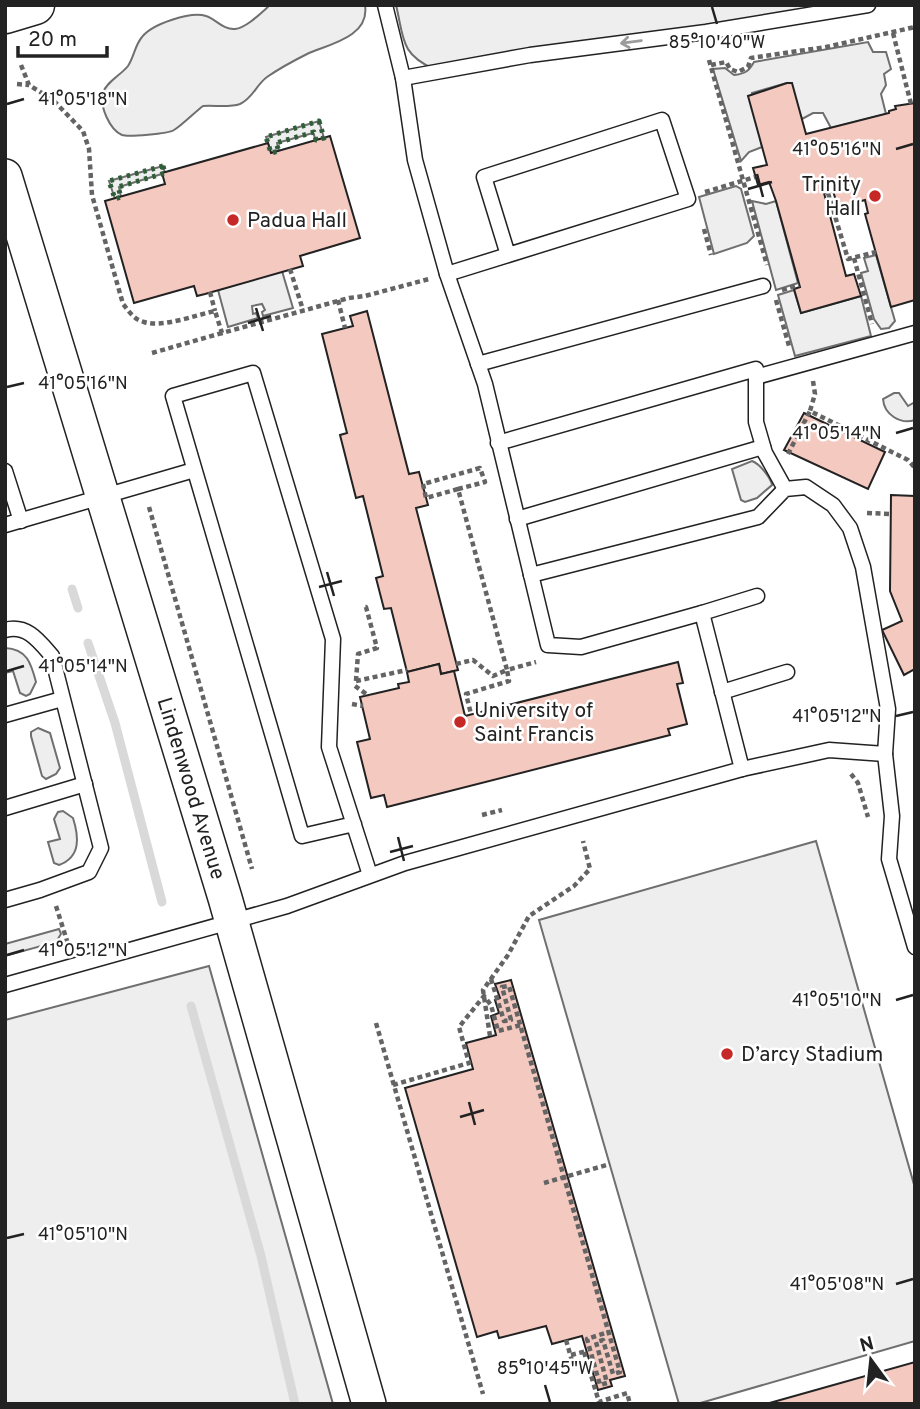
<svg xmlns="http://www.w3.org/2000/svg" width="920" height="1409" viewBox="0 0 920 1409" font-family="Overpass,sans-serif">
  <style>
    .green { fill: #eee; stroke: #6f6f6f; stroke-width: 2 }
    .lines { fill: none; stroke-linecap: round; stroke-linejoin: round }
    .stream { stroke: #d9d9d9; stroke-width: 9 }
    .building { fill: #f3c9c0; stroke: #222; stroke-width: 2 }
    .service-casing { stroke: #222; stroke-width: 17 }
    .tertiary-casing { stroke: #222; stroke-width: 36 }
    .secondary-casing { stroke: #222; stroke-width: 41 }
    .path { stroke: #646464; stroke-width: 4.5; stroke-dasharray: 5 3.5; stroke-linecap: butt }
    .service { stroke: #fff; stroke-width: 14 }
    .tertiary { stroke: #fff; stroke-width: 33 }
    .secondary { stroke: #fff; stroke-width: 38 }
    .hedge { stroke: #2f5e38; stroke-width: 5; stroke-dasharray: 3.5 5; stroke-linecap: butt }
    .oneway { stroke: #9c9c9c }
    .ticks { fill: none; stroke: #222; stroke-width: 2.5 }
    .poi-dot { fill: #c62828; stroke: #fff; stroke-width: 2.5 }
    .labels { text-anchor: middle; stroke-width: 5; stroke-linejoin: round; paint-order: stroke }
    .poi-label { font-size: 21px; fill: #222; stroke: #fff; text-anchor: start }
    .street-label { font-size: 21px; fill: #222; stroke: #fff }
    .ticks-label { font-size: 18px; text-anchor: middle; fill: #222; stroke: #fff; stroke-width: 5; stroke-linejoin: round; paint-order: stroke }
  </style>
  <rect width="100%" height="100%" fill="#fff"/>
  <g class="green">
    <path d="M270,5H365C370,36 331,44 309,53C295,60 280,68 267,77C256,85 253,98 240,104C229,108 214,105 203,106C195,112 181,126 174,130C168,134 128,137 122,135C110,130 99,106 103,93C106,82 121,75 128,66C134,57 135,45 142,37C152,24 191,11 206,16C216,19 223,30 235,29C246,28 261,13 270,5Z"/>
    <path d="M396,5H878L841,14L434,69C400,54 404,38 396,5Z"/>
    <path d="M868,42L873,52H886L891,69L884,74L886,85L881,94L886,114L831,128L823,113H813L802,119L787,83L752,93L762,147L749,152L741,161L713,69L725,68L734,75C745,74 749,71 754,62Z"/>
    <path d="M319,121L324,138L316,140L313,133L277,143L279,151L271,153L266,137Z"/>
    <path d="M163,166L165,173L119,187L121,197L115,199L109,181Z"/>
    <path d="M736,186L741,189L754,236L747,243L714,254L699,197Z"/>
    <path d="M752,201L766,204L776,201L798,283L776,290Z"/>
    <path d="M876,255L895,321L889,328L881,329L874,319L861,273L868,271L864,258Z"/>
    <path d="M282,271L293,308L263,316L262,312L265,310L262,304L252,306L253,314L256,313L258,318L228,327L218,290Z"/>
    <path d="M794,290L801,313L861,296L871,336L795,356L778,295Z"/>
    <path d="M894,393H899L908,406L915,402V420C900,425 884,414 883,399Z"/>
    <path d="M752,461C760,464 771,478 772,485L757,498L745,502L741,500L732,469Z"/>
    <path d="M5,648C27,649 31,663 36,682L30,694L26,696L20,693L13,671L5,673Z"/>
    <path d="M38,728L50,733L60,768L56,774L46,779L42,776L31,736V732Z"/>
    <path d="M63,811L73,818C79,837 81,857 59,865L54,863L48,842L60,839L54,819L58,812Z"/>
    <path d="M816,841L915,1188V1341L697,1404H679L539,920Z"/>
    <path d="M59,929L61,934L56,942L5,956V944Z"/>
    <path d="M209,966L333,1404H5V1020Z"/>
  </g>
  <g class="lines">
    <g class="stream">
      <path d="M72,589L78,608"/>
      <path d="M88,643L115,723L162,902"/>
      <path d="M191,1006L261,1256L295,1404"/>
    </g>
  </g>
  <g class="building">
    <path d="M787,83H792L806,134L889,113V111L896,109L895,106L915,103V300L891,307L865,214L868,213L865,200L838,207L833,191L824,193L846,276L854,274L861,296L801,313L794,289L800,287L776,201L769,182L758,185L753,168L767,165L748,96Z"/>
    <path d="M330,136L360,238L300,256L303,266L205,294L197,296L194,286L134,303L105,201L165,184L162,173L268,143L271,153Z"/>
    <path d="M367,311L409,474L419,472L428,505L416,508L458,670L441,674L439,664L407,672L391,608L384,609L376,578L383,576L363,496L356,498L340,435L347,433L322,334L353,326L350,316Z"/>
    <path d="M804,413L885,452L868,489L784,450Z"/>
    <path d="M891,495L915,496V669L904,675L882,630L902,621L890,591Z"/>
    <path d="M678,662L683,683L677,684L687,724L668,729L670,735L387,807L384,795L371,798L357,742L370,739L360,697L399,688L398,684L409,682L407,672L439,664L441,674L454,671L465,716Z"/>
    <path d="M511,980L625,1376L610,1380L612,1386L598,1390L582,1336L552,1344L546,1326L499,1338L497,1331L477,1337L405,1088L473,1069L466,1043L496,1035L491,1016L499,1013L495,1000L500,998L495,984Z"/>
    <path d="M915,1362V1404H766Z"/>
  </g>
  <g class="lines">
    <g class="service-casing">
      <g id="service">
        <path d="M403,78L530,55L706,32L868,5"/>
        <path d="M447,274L688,199L662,120L484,177L508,255"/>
        <path d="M478,364L763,286"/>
        <path d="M756,377L915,333"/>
        <path d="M498,443L756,369V422L765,453L785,489"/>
        <path d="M5,471L21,521"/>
        <path d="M517,519L763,447"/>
        <path d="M5,525L194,470"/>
        <path d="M531,575L758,517L785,489L806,487L833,505L850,528L863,567L888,709L885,754L829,750L742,769"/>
        <path d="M702,613L757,596"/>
        <path d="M5,630C27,624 39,641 52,656L101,848L89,872L40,890L5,900"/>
        <path d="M722,692L787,672"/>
        <path d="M5,715L62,699"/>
        <path d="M885,754L892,816L889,859L915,947"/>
        <path d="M5,808L85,784"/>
        <path d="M354,824L302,836L173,396L253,373L333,639L329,747L370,875"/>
        <path d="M5,985L287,906L405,863L742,769L702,613L581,647L548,645L485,384L447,274L415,160L403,78L385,5"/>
      </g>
    </g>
    <g class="tertiary-casing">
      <g id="tertiary">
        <path id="s1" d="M5,176L225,898L369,1404"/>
      </g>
    </g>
    <g class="secondary-casing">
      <path id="secondary" d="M5,14L35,5"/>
    </g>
    <g class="path">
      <path d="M893,33L911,104"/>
      <path d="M709,60L767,265"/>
      <path d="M21,65L29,85L53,100L83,131L89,149L92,195L123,304C129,311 134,320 144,322C162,328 196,315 215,311L222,333L349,298L365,296L429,279"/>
      <path d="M711,65L726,62L730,69L738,72L748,67L751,58L826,47L915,27"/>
      <path d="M17,84L29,85"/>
      <path d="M705,192L755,177"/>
      <path d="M828,193L848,259L876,252"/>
      <path d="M704,229L711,255"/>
      <path d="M854,258L872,324"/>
      <path d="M290,269L303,310"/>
      <path d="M782,290L799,285"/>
      <path d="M210,292L215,311"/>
      <path d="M338,300L345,328"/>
      <path d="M776,300L789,346"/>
      <path d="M152,353L222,333"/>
      <path d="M813,381L815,394L810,411L908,460L915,468"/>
      <path d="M788,454L810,411"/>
      <path d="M458,489L485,482L480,468L423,484L426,498L458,489L507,670L536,662"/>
      <path d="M149,507L252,869"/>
      <path d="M867,513L891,514"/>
      <path d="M456,664L473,660L493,676L507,670L509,681L466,694L471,714"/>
      <path d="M356,681L358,654L377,648L366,607H363"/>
      <path d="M356,681L407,670"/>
      <path d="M355,686L369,696"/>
      <path d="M352,704L363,706"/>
      <path d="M851,774L858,783L868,817"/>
      <path d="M482,815L502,810"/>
      <path d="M56,906L68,944"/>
      <path d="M491,979L504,1021L511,1020L502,987L509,986L620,1372L613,1374L603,1340L596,1342L607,1383L600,1385L587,1339L608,1332"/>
      <path d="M376,1023L483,1394"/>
      <path d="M490,1036L483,990L508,955L529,916L574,886L590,869L583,841"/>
      <path d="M393,1085L469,1063L459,1027L484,996L491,1005L498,1031L521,1025"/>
      <path d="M544,1183L610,1164"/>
      <path d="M566,1340L574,1368"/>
      <path d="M584,1352L599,1402L627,1393L630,1404"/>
      <path d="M571,1355L587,1351"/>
    </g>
    <use href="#service" class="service"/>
    <use href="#tertiary" class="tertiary"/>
    <use href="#secondary" class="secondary"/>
    <g class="hedge">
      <path d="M319,121L324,138L316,140L314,132L276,143L279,151L271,153L266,137Z"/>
      <path d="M163,166L165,173L118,187L121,197L115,199L109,181Z"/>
    </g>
  </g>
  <defs><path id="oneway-shaft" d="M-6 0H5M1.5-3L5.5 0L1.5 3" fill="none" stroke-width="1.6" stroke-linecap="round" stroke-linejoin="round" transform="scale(1.75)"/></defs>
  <use class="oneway" href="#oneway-shaft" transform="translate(631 42) rotate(172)"/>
  <path class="ticks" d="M712,7L717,24M7,104L24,99M896,149L913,144M757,174L763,197M748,189L772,182M256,308L263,331M248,323L271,316M7,387L24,383M896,433L913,428M327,572L334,596M319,587L342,581M7,671L24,666M896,716L913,712M398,837L404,861M390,852L413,846M7,955L24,950M896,1000L913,995M469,1102L475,1125M460,1117L484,1110M7,1238L24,1234M896,1284L913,1279M545,1385L550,1402"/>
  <g class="poi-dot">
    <circle cx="875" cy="196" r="7"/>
    <circle cx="233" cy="220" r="7"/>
    <circle cx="460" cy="722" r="7"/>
    <circle cx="727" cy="1054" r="7"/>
  </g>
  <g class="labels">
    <g class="poi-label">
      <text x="861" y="191" text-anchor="end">Trinity<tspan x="861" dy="24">Hall</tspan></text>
      <text x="247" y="227">Padua Hall</text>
      <text x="474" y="717">University of<tspan x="474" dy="24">Saint Francis</tspan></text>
      <text x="741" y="1061">D’arcy Stadium</text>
    </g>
    <g class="street-label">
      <text dy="7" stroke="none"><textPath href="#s1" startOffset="640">Lindenwood Avenue</textPath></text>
    </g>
  </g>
  <g class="ticks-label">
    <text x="717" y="48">85°10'40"W</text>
    <text x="83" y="105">41°05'18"N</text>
    <text x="837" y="155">41°05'16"N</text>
    <text x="83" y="389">41°05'16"N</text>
    <text x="837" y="439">41°05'14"N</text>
    <text x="83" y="672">41°05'14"N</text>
    <text x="837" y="722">41°05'12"N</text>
    <text x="83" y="956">41°05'12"N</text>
    <text x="837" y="1006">41°05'10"N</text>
    <text x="83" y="1240">41°05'10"N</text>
    <text x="837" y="1290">41°05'08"N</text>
    <text x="545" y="1374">85°10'45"W</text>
  </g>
  <rect width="920" height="1409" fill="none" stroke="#222222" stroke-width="14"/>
  <g transform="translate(871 1360) rotate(345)" stroke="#ffffff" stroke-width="5" paint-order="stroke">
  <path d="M0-5L12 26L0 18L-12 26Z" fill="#222222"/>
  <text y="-10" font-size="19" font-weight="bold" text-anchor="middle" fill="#222222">N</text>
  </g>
  <path d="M18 46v10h89v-10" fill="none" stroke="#222222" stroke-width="3.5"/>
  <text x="28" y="46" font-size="21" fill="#222222" stroke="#ffffff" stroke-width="5" paint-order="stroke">20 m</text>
</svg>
